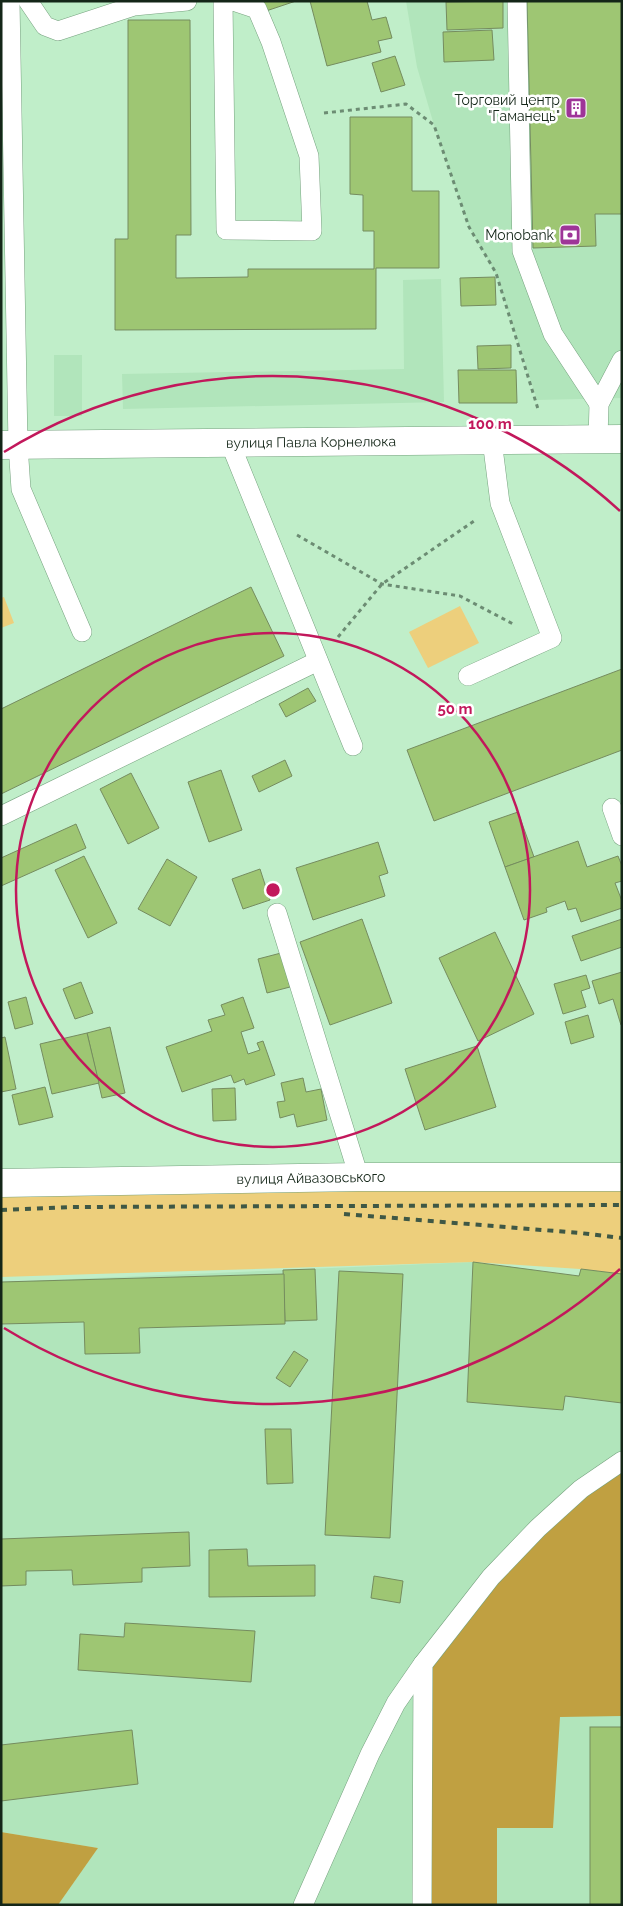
<svg xmlns="http://www.w3.org/2000/svg" width="623" height="1906" viewBox="0 0 623 1906" font-family="Raleway,sans-serif">
  <style>
    .built { fill: #b1e5bb }
    .green { fill: #edcf7c }
    .forest { fill: #c0a041 }
    .building { fill: #9ec673; stroke: #758c5f }
    .lines { fill: none; stroke-linecap: round; stroke-linejoin: round }
    .service-casing { stroke: #76a27f; stroke-width: 20 }
    .minor-casing { stroke: #76a27f; stroke-width: 29 }
    .path { stroke: #6c8c73; stroke-width: 3; stroke-dasharray: 4 4; stroke-linecap: butt }
    .service { stroke: #fff; stroke-width: 19 }
    .minor { stroke: #fff; stroke-width: 28 }
    .rail { stroke: #3f5845; stroke-width: 4; stroke-dasharray: 6 6; stroke-linecap: butt }
    .ring { fill: none; stroke: #c2185b; stroke-width: 2.5 }
    .labels { text-anchor: middle; stroke-width: 5; stroke-linejoin: round; paint-order: stroke }
    .poi-label { font-size: 14px; fill: #142618; stroke: #fff; text-anchor: end }
    .street-label { font-size: 14px; fill: #142618; stroke: #fff }
    .centre { fill: #c2185b; stroke: #fff; stroke-width: 2.5 }
    .ring-label { font-size: 15px; text-anchor: middle; font-weight: bold; fill: #c2185b; stroke: #fff; stroke-width: 5; stroke-linejoin: round; paint-order: stroke }
  </style>
  <rect width="100%" height="100%" fill="#c0eec9"/>
  <g class="built">
    <path d="M406,1H622V398L537,400L496,274L469,227L434,125L417,67Z"/>
    <path d="M441,279L444,402L123,409L122,374L404,369L403,280Z"/>
    <rect x="54" y="355" width="28" height="61"/>
    <path d="M473,1262L467,1402L563,1410L565,1396L622,1403V1905H58L98,1848L1,1832V1282Z"/>
  </g>
  <g class="green">
    <path d="M4,597L14,623L1,628V598Z"/>
    <path d="M460,606L479,643L428,668L409,632Z"/>
    <path d="M622,1174V1274L580,1269L473,1262L1,1277V1183Z"/>
  </g>
  <g class="forest">
    <path d="M622,1461V1716L560,1717L553,1828H497V1905H422L423,1664L491,1577Z"/>
    <path d="M1,1832L98,1848L58,1905H1Z"/>
  </g>
  <g class="building">
    <path d="M263,1H296L266,11Z"/>
    <path d="M310,1H367L372,20L386,17L392,38L378,41L381,52L327,66Z"/>
    <path d="M503,1V28L447,30L446,2Z"/>
    <path d="M527,1H622V214H595L596,246L533,248Z"/>
    <path d="M128,20H190L191,235H176V278L248,277V269H374V231H363V195L350,194V117H412V191H439V268H376V329L115,330V239H128Z"/>
    <path d="M492,30L494,60L444,62L443,32Z"/>
    <path d="M395,56L405,85L381,92L372,63Z"/>
    <path d="M495,277L496,305L461,306L460,278Z"/>
    <path d="M511,345V368L478,369L477,346Z"/>
    <path d="M458,370H516L517,403H459Z"/>
    <path d="M251,587L284,656L1,794V709Z"/>
    <path d="M622,669V750L434,821L407,750Z"/>
    <path d="M308,688L316,701L286,717L279,704Z"/>
    <path d="M285,760L292,776L259,792L252,776Z"/>
    <path d="M221,770L242,830L209,842L188,782Z"/>
    <path d="M131,773L159,828L128,844L100,789Z"/>
    <path d="M518,812L534,857L505,867L489,822Z"/>
    <path d="M76,824L86,848L1,886V858Z"/>
    <path d="M578,841L587,867L618,856L622,866V881L615,883L622,901V908L581,922L576,908L568,910L565,901L546,908L547,912L524,920L505,867Z"/>
    <path d="M378,842L388,873L379,876L385,896L313,920L296,868Z"/>
    <path d="M84,856L117,923L88,938L55,870Z"/>
    <path d="M167,859L197,877L170,926L138,909Z"/>
    <path d="M260,869L270,900L243,909L232,879Z"/>
    <path d="M362,919L392,1003L330,1025L300,942Z"/>
    <path d="M622,919V947L581,961L572,936Z"/>
    <path d="M495,932L534,1014L478,1041L439,958Z"/>
    <path d="M281,953L290,987L267,993L258,959Z"/>
    <path d="M622,972V1025H621L613,999L599,1004L592,981Z"/>
    <path d="M586,975L590,988L581,991L586,1007L563,1014L554,984Z"/>
    <path d="M81,982L93,1013L75,1019L63,989Z"/>
    <path d="M26,997L33,1024L15,1029L8,1002Z"/>
    <path d="M243,997L254,1028L241,1032L248,1054L260,1050L257,1043L263,1041L275,1075L246,1085L244,1079L234,1083L231,1075L182,1092L166,1047L212,1031L208,1020L225,1015L221,1005Z"/>
    <path d="M588,1015L594,1037L571,1044L565,1022Z"/>
    <path d="M110,1027L125,1093L102,1098L87,1033Z"/>
    <path d="M87,1033L99,1083L52,1094L40,1044Z"/>
    <path d="M5,1037L16,1089L1,1092V1038Z"/>
    <path d="M477,1046L496,1107L425,1130L405,1069Z"/>
    <path d="M303,1078L306,1092L321,1089L327,1120L297,1127L294,1114L280,1118L277,1102L285,1101L281,1083Z"/>
    <path d="M45,1087L53,1117L19,1125L12,1095Z"/>
    <path d="M235,1088L236,1120L213,1121L212,1089Z"/>
    <path d="M473,1262L579,1276L581,1269L622,1274V1403L565,1396L563,1410L467,1402Z"/>
    <path d="M315,1269L317,1320L285,1321L283,1270Z"/>
    <path d="M339,1271L403,1274L390,1538L325,1535Z"/>
    <path d="M284,1274L285,1324L139,1328L140,1353L85,1354L84,1322L1,1324V1282Z"/>
    <path d="M294,1351L308,1360L290,1387L276,1378Z"/>
    <path d="M265,1429H291L293,1483L267,1484Z"/>
    <path d="M189,1532L190,1566L142,1568V1582L73,1585L72,1570L26,1571V1585L1,1586V1539Z"/>
    <path d="M247,1549L248,1566L315,1565V1596L209,1597V1550Z"/>
    <path d="M374,1576L403,1581L400,1603L371,1598Z"/>
    <path d="M125,1623L255,1631L251,1682L78,1670L80,1634L124,1637Z"/>
    <rect x="590" y="1727" width="32" height="178"/>
    <path d="M132,1730L138,1784L1,1801V1745Z"/>
  </g>
  <g class="lines">
    <g class="service-casing">
      <g id="service">
        <path d="M10,1L18,445L21,489L82,632"/>
        <path d="M28,1L45,26L58,31L134,6L187,1"/>
        <path d="M223,1L226,230L312,231L309,156L271,42L257,9L233,1"/>
        <path d="M517,1L522,251L553,334L599,404"/>
        <path d="M598,439L599,404L622,360"/>
        <path d="M230,443L353,746"/>
        <path d="M468,676L552,638L500,503L492,440"/>
        <path d="M612,808L622,836"/>
        <path d="M1,816L318,661"/>
        <path d="M277,913L359,1177"/>
        <path d="M303,1905L370,1754L396,1703L423,1664"/>
        <path d="M422,1905L423,1664L491,1577L538,1528L581,1489L622,1461"/>
      </g>
    </g>
    <g class="minor-casing">
      <g id="minor">
        <path id="s1" d="M1,445L622,439"/>
        <path id="s2" d="M1,1183L359,1177H622"/>
      </g>
    </g>
    <g class="path">
      <path d="M324,113L406,104L434,125L469,227L496,273L538,409"/>
      <path d="M297,535L382,584L460,596L515,625"/>
      <path d="M338,637L382,584L477,519"/>
    </g>
    <use href="#service" class="service"/>
    <use href="#minor" class="minor"/>
    <g class="rail">
      <path d="M1,1210L70,1207L622,1205"/>
      <path d="M344,1214L580,1233L622,1238"/>
    </g>
  </g>
  <g class="ring">
    <circle cx="273" cy="890" r="257"/>
    <path d="M620 1269A514 514 0 0 1 4 1328M4 452A514 514 0 0 1 620 511"/>
  </g>
  <defs>
    <g id="building-square" transform="scale(1.125)"><rect x="-9" y="-9" width="18" height="18" rx="4" fill="#9e3598" stroke="#fff"/><path d="M-4-6H4V6H1V3H-1V6H-4ZM-2.5-4.3h1.7v1.8h-1.7ZM.8-4.3h1.7v1.8H.8ZM-2.5-1h1.7V.8h-1.7ZM.8-1h1.7V.8H.8Z" fill="#fff"/></g>
    <g id="bank-square" transform="scale(1.125)"><rect x="-9" y="-9" width="18" height="18" rx="4" fill="#9e3598" stroke="#fff"/><path d="M-6-4H6V4H-6ZM0-2.3a2.3 2.3 0 1 0 0 4.6a2.3 2.3 0 1 0 0-4.6Z" fill="#fff"/></g>
  </defs>
  <g fill-rule="evenodd">
    <use href="#building-square" x="576" y="108"/>
    <use href="#bank-square" x="570" y="235"/>
  </g>
  <g class="labels">
    <g class="poi-label">
      <text x="560" y="105">Торговий центр<tspan x="560" dy="16">"Гаманець"</tspan></text>
      <text x="554" y="240">Monobank</text>
    </g>
    <g class="street-label">
      <text dy="5" stroke="none"><textPath href="#s1" startOffset="310">вулиця Павла Корнелюка</textPath></text>
      <text dy="5" stroke="none"><textPath href="#s2" startOffset="310">вулиця Айвазовського</textPath></text>
    </g>
  </g>
  <circle cx="273" cy="890" r="8" class="centre"/>
  <g class="ring-label">
    <text x="490" y="429">100 m</text>
    <text x="455" y="714">50 m</text>
  </g>
  <rect width="623" height="1906" fill="none" stroke="#142618" stroke-width="5"/>
</svg>
